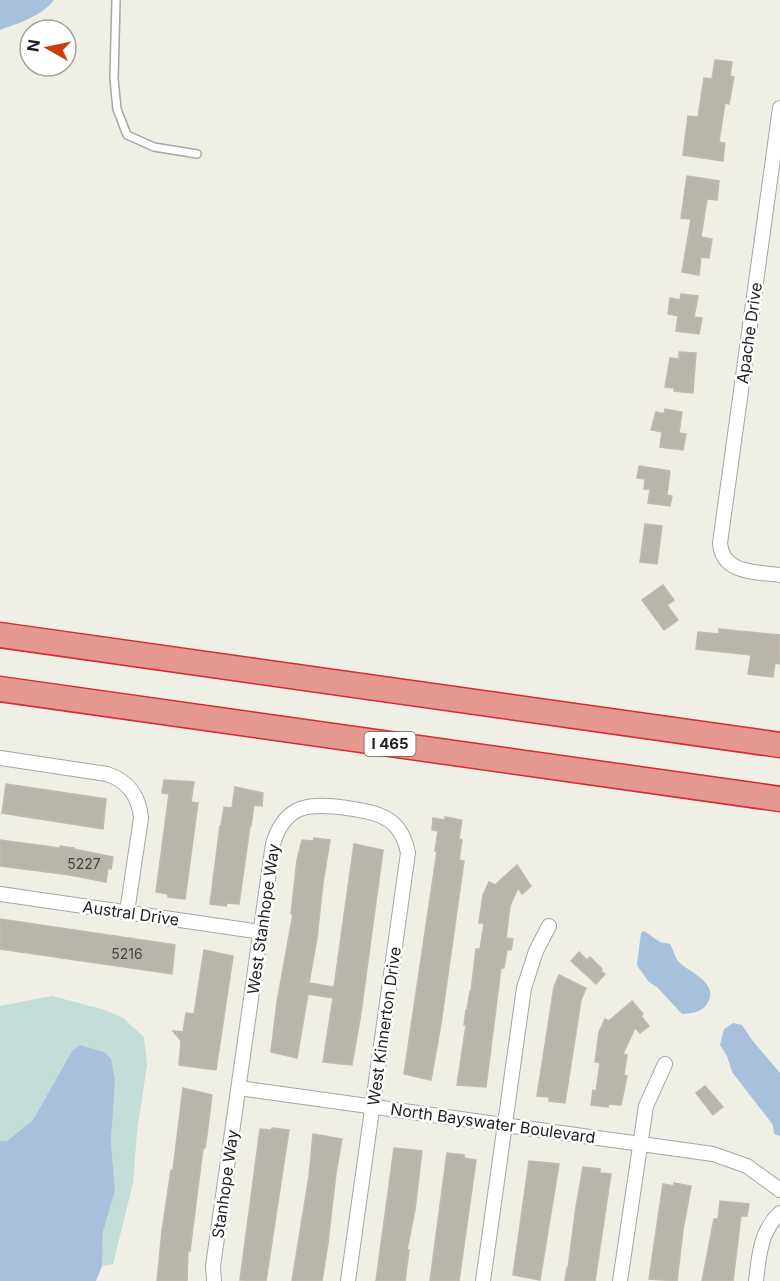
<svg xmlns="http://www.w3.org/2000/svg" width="780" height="1281" viewBox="0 0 780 1281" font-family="Inter,sans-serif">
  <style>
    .wetland { fill: #c3ddd9 }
    .water { fill: #a7c0dc }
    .building { fill: #b9b5ab; stroke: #c1baa8; stroke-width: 1.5 }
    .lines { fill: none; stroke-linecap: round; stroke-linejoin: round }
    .lane-casing { stroke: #a6a6a6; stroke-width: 10 }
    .street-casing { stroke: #a6a6a6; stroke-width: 16 }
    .highway-casing { stroke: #d72932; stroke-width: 27 }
    .lane { stroke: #fff; stroke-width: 7 }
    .street { stroke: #fff; stroke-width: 14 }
    .highway { stroke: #e5988f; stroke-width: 24 }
    .labels { text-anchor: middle; stroke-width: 5; stroke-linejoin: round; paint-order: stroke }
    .number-label { font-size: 14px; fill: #464442 }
    .shield { fill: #fff; stroke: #626262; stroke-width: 1.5 }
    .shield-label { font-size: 15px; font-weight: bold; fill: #1f1f1f }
    .street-label { font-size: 16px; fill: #1f1f1f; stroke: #fff }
  </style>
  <rect width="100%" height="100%" fill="#efefe5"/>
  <path class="wetland" d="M52,996L105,1010L123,1018L144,1037L147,1065L137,1132L133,1183L113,1264L102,1266L103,1232L115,1191L111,1142L115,1080L104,1052L80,1045L72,1051L33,1120L7,1141H0V1006Z"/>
  <g class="water">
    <path d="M0,0H54C42,16 19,23 0,30Z"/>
    <path d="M644,931L660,942L670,944C673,949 675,957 678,961C688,972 721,983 707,1004C701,1013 692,1013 682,1014L657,987L649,982L638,967L637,964L641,933Z"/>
    <path d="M733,1023L742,1025L752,1040L780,1073V1136L774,1134L773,1125L732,1072L727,1056L720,1045L724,1029Z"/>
    <path d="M80,1045L104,1052L111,1059L115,1080L111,1142L115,1191L103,1232L102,1266L96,1281H0V1141H7L33,1120L72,1051Z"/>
  </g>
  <g class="building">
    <path d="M715,60L732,62L730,76L734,77L729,104L725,103L719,142L725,143L723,161L683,155L688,116L698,117L704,78L712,79Z"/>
    <path d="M687,176L719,181L717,200L707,199L701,237L712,239L709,258L701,257L699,275L682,272L691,219L681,218Z"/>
    <path d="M681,294L698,296L694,317L702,318L699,334L676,331L678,316L668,314L670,298L680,300Z"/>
    <path d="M679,352L696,353L693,393L674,391V388L665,387L670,358L679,359Z"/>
    <path d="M665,409L682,412L679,433L686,434L683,450L660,447L662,432L651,430L656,412L664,414Z"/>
    <path d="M639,466L670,471L667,495L672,496L670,506L648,503L650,489H644L645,479L637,478Z"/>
    <path d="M645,524L662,526L657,564L640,562Z"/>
    <path d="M663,585L674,600L667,605L678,620L664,630L642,600Z"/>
    <path d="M719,629L780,635V664L775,663L773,677L748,674L751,655L696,649L698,632L719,634Z"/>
    <path d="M164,780L194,782L191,802L198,803L185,899L168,897V894L156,892L169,794L162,793Z"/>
    <path d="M6,784L106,799L103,829L2,813Z"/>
    <path d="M235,787L263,793L262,806L254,805L251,826H250L239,904L227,903L226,906L210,904L220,826H221L224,807L232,808Z"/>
    <path d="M445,817L462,820L459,839L462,840L459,860L464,861L441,1024L431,1080L404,1074L437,851H435L438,831L432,830L433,818L445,820Z"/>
    <path d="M314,838L330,840L323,883L317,938L309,983L334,987L354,844L383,850L361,1013L352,1065L323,1062L333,998L308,994L297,1058L271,1052L277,1002L293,914H291L297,860L302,840L313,841Z"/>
    <path d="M0,840L60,848V846L74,848V849L113,857L111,869L108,868L106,882L70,875L0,866Z"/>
    <path d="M517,865L531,886L522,894L518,888L510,906L506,938L513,939L511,950H507L504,968H501L486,1087L457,1085L466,1025H464L466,1010H467L470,991H471L476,949H480L484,923H479L483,895L489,882L495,885Z"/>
    <path d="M0,919L175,945L172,974L0,949Z"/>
    <path d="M204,950L233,956L216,1070L179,1065L181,1041L173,1031L183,1032L186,1013L194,1014Z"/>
    <path d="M579,952L587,960L590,957L602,969L601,971L605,974L596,984L571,961Z"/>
    <path d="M559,975L586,988L581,1000L565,1103L549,1101V1097L537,1096L554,987Z"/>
    <path d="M632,1001L643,1014L641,1016L649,1026L640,1033L635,1028L623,1054L627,1055L624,1075L627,1076L621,1105L609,1104L608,1107L591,1105L593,1090L596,1091L600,1063L595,1062L599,1032L605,1019L609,1021Z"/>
    <path d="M705,1086L723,1107L713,1115L696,1093Z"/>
    <path d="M183,1088L212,1095L207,1135L205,1148H203L190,1251L188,1250L187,1281H157L162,1231L171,1170H173Z"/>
    <path d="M272,1128L289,1130L266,1281L240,1280L260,1129L271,1130Z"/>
    <path d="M313,1134L342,1139L336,1173L328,1243L322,1281H292L309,1176Z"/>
    <path d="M394,1148L422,1151L415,1210L407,1250H409L405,1281H376Z"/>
    <path d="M447,1153L464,1155V1158L476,1160L459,1281H430Z"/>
    <path d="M529,1161L559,1164L540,1280L513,1275Z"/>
    <path d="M583,1167L600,1169V1173L611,1174L595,1281H565L567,1268H568L576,1207Z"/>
    <path d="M674,1183L691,1186L683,1230L677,1281L649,1279L663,1184L674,1186Z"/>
    <path d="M720,1201L749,1204L747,1216H741L733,1281H702L714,1219H718Z"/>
  </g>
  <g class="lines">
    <g class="lane-casing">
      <path id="lane" d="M116,0L114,79L117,109L127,135L154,147L197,154"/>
    </g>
    <g class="street-casing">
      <g id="street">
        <path d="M780,108L720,543C722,574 757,572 780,575"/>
        <path d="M0,758L107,774C128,781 139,796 141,818L127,912"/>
        <path d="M0,894L261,932"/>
        <path d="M239,1088L713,1154L747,1166L780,1190"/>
        <path d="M214,1281L213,1266L273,844C285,803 311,803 347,808C379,813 401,817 408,853L348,1281"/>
        <path d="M483,1281L524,988L536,951L549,926"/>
        <path d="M620,1281L646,1106L665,1064"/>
        <path d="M756,1281C759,1257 760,1231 780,1213"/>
      </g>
    </g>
    <g class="highway-casing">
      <g id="highway">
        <path d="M0,635L780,745"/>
        <path d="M0,689L780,799"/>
      </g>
    </g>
    <use href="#lane" class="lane"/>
    <use href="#street" class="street"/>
    <use href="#highway" class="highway"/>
  </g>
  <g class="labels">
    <g class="number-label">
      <text x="84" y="869">5227</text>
      <text x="127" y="959">5216</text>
    </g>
    <rect class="shield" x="364.5" y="732" width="51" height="24" rx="4.5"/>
    <g class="shield-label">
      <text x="390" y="749">I 465</text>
    </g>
    <g class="street-label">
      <text transform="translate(749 333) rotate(-82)" y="6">Apache Drive</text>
      <text transform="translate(131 913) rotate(8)" y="6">Austral Drive</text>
      <text transform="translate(263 919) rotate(-82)" y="6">West Stanhope Way</text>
      <text transform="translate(384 1026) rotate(-82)" y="6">West Kinnerton Drive</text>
      <text transform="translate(493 1123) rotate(8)" y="6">North Bayswater Boulevard</text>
      <text transform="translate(225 1184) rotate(-82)" y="6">Stanhope Way</text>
    </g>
  </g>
  <g transform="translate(48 48) rotate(279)"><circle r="28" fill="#ffffff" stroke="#a5a5a5" stroke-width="1.5"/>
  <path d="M0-4.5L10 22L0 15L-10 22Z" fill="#c93f05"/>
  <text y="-9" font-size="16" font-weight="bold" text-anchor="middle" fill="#1f1f1f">N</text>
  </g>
</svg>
